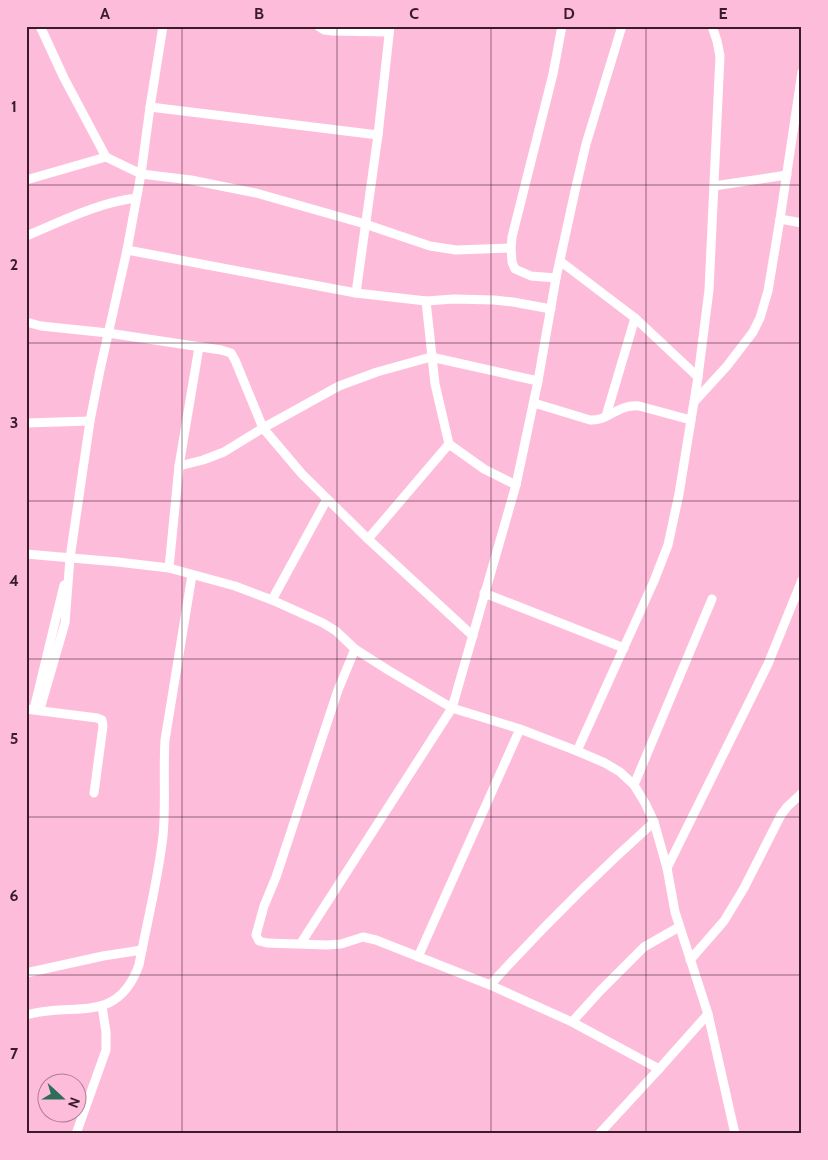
<svg xmlns="http://www.w3.org/2000/svg" width="828" height="1160" viewBox="0 0 828 1160" font-family="Cabin,sans-serif">
  <style>
    .lines { fill: none; stroke-linecap: round; stroke-linejoin: round }
    .minor { stroke: #fff; stroke-width: 9 }
    .grid { fill: none; stroke: #391b2a; stroke-width: 1; stroke-opacity: 0.55 }
    .neatline { fill: none; stroke: #391b2a; stroke-width: 2 }
    .grid-label { font-size: 16px; text-anchor: middle; font-weight: bold; fill: #391b2a }
  </style>
  <rect width="100%" height="100%" fill="#febcdb"/>
  <g class="lines">
    <g class="minor">
      <path d="M40,26L64,78L106,157L141,174L191,180L256,193L365,224L430,246L456,250L511,248"/>
      <path d="M318,26L324,30L332,31L389,32"/>
      <path d="M150,107L378,135"/>
      <path d="M26,180L106,157"/>
      <path d="M714,186L787,175"/>
      <path d="M780,219L802,223"/>
      <path d="M26,236C62,221 97,203 136,198"/>
      <path d="M127,250L356,293L426,301L454,299L494,300L513,302L551,309"/>
      <path d="M560,261L635,318L698,377"/>
      <path d="M556,278L531,276L515,269L512,262L511,248L512,237L553,74L562,26"/>
      <path d="M356,293L378,135L390,26"/>
      <path d="M426,301L435,384L449,444L484,469L516,485"/>
      <path d="M26,322L41,326L108,333L221,350L231,353L235,360L263,428L302,474L368,539L473,636"/>
      <path d="M695,401L727,366L753,332L760,318L768,291L780,219L802,72"/>
      <path d="M534,403L590,420C609,421 617,404 639,406L691,420"/>
      <path d="M606,416L635,318"/>
      <path d="M26,423L90,421"/>
      <path d="M179,466L203,460L224,452L263,428L339,386L377,372L431,357L538,381"/>
      <path d="M368,539L449,444"/>
      <path d="M26,554L118,562L169,568L235,586L272,600L323,623L336,631L355,649L388,670L452,708L520,729L577,751L605,763L620,772L634,785L645,803L654,822L667,868L675,912L708,1014L735,1134"/>
      <path d="M169,568L179,466L199,347"/>
      <path d="M484,593L624,648"/>
      <path d="M272,600L327,499"/>
      <path d="M355,649L338,690L276,877L264,906L256,935L259,941L267,943L327,945L341,944L363,937L376,940L490,985L572,1022L659,1069"/>
      <path d="M26,709L97,718L102,720L103,726L94,793"/>
      <path d="M34,709L64,585"/>
      <path d="M40,709L65,623L70,558L90,421L100,370L127,250L141,174L150,107L163,26"/>
      <path d="M577,751L654,581L668,545L679,494L698,377L709,290L720,56L717,41L712,26"/>
      <path d="M634,785L712,599"/>
      <path d="M667,868L768,664L802,580"/>
      <path d="M301,943L452,708L516,485L538,381L556,278L575,191L586,144L622,26"/>
      <path d="M418,957L520,729"/>
      <path d="M690,960L724,921L744,888L781,815L787,807L802,793"/>
      <path d="M26,973L103,956L142,950"/>
      <path d="M490,985C542,928 596,874 654,822"/>
      <path d="M26,1015C74,1001 117,1026 139,965C147,922 158,880 163,836C166,805 163,772 165,740L192,575"/>
      <path d="M572,1022L600,991L644,947L679,927"/>
      <path d="M76,1134L106,1050V1032L102,1006"/>
      <path d="M599,1134L659,1069L708,1014"/>
    </g>
  </g>
  <path class="grid" d="M182,26V1134M337,26V1134M491,26V1134M646,26V1134M26,185H802M26,343H802M26,501H802M26,659H802M26,817H802M26,975H802"/>
  <rect width="828" height="1160" fill="none" stroke="#febcdb" stroke-width="55"/>
  <g transform="translate(62 1098) rotate(111)"><circle r="24" fill="#febcdb" stroke="#af7c94"/>
  <path d="M0-4L9 19L0 12L-9 19Z" fill="#2f6d59"/>
  <text y="-8" font-size="14" font-weight="bold" text-anchor="middle" fill="#391b2a">N</text>
  </g>
  <rect x="28" y="28" width="772" height="1104" class="neatline"/>
  <g class="grid-label">
    <text x="105" y="19">A</text>
    <text x="259" y="19">B</text>
    <text x="414" y="19">C</text>
    <text x="569" y="19">D</text>
    <text x="723" y="19">E</text>
    <text x="14" y="112">1</text>
    <text x="14" y="270">2</text>
    <text x="14" y="428">3</text>
    <text x="14" y="586">4</text>
    <text x="14" y="744">5</text>
    <text x="14" y="901">6</text>
    <text x="14" y="1059">7</text>
  </g>
</svg>
